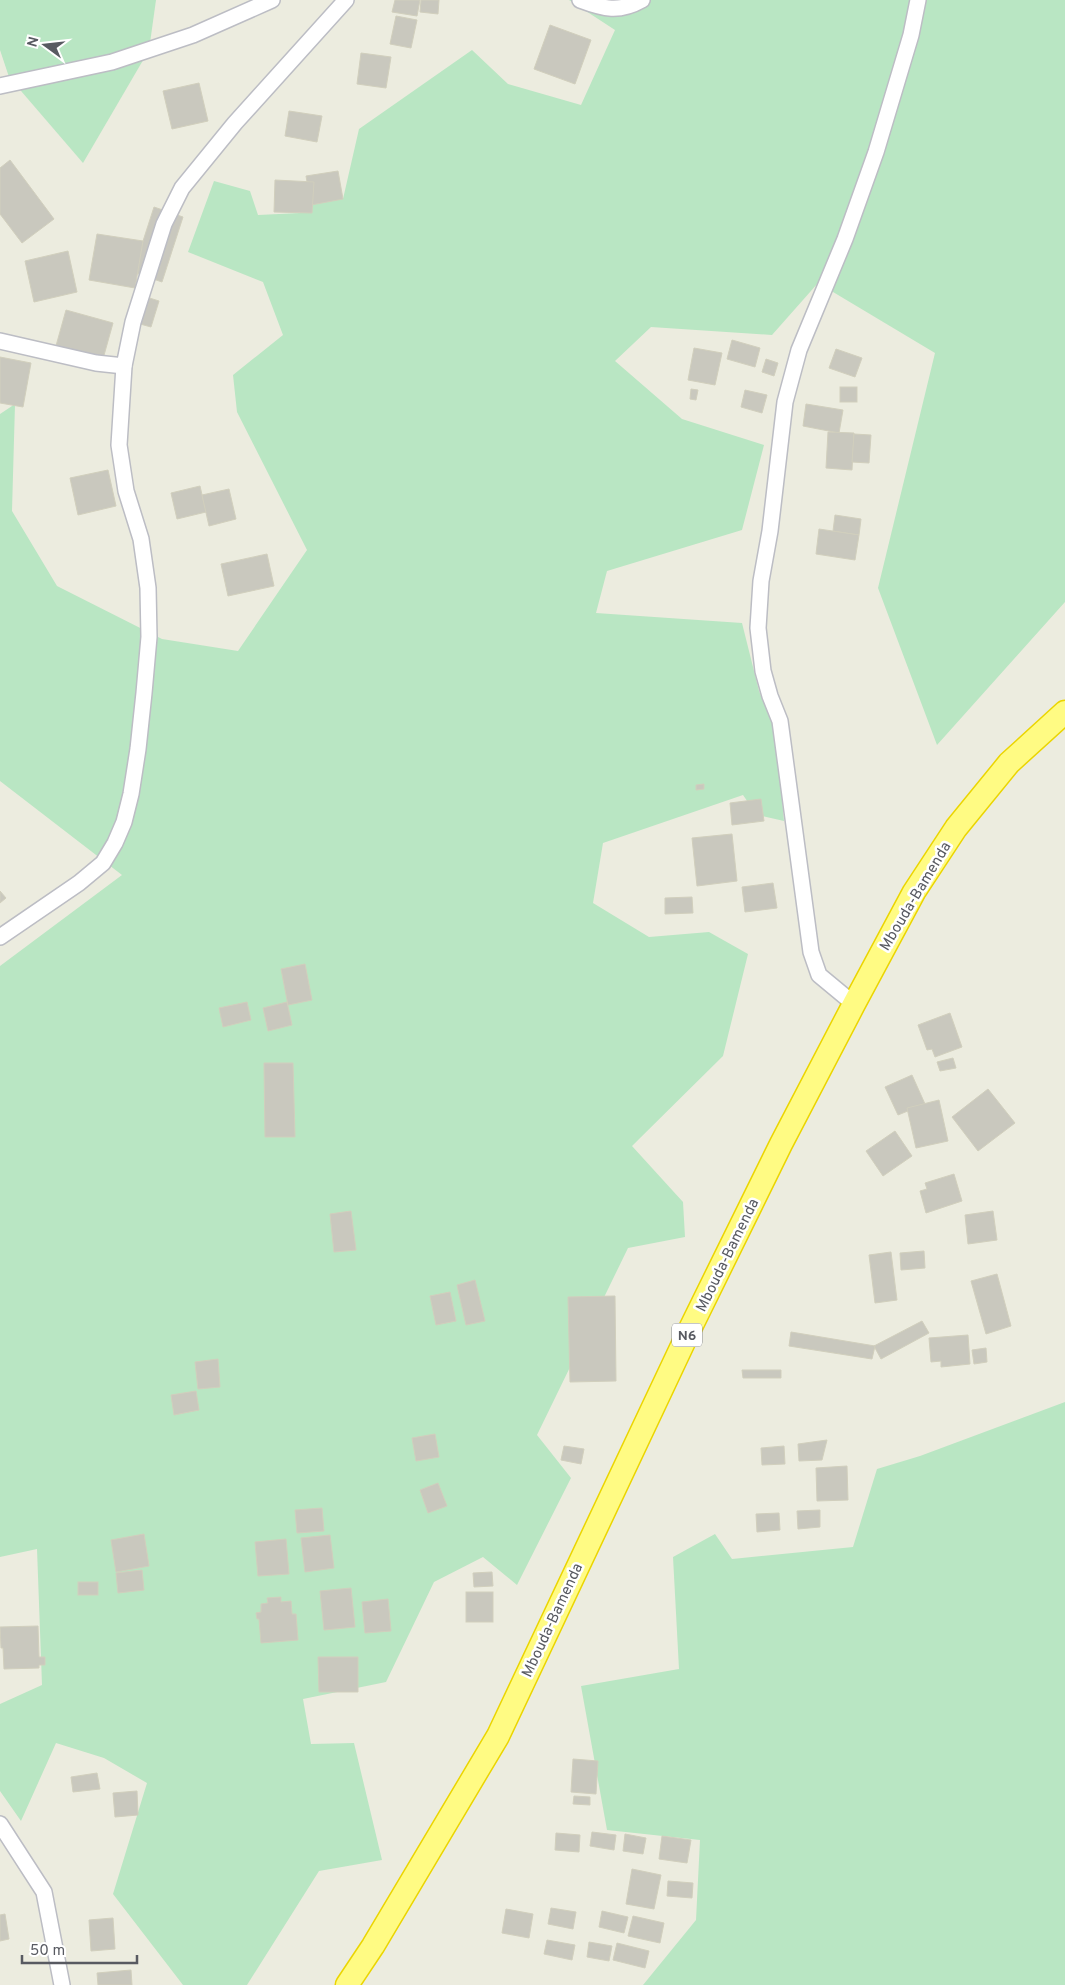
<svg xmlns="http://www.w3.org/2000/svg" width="1065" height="1985" viewBox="0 0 1065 1985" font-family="Overpass,sans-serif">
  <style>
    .green { fill: #b9e6c3 }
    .building { fill: #c9c8be; stroke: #d1cfbd }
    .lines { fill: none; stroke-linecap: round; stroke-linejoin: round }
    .minor-casing { stroke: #bcbdc4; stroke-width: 18 }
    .highway-casing { stroke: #ebd500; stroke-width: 25 }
    .minor { stroke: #fff; stroke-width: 15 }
    .highway { stroke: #fffb83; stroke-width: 22 }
    .labels { text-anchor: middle; stroke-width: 5; stroke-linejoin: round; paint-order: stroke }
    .shield { fill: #fff; stroke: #8a8c90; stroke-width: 1 }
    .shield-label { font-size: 14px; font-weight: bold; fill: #585a61 }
    .street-label { font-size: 15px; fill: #585a61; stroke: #fff }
  </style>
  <rect width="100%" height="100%" fill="#ececdf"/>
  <g class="green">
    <path d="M0,0H156L149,50L83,163L9,77L0,50Z"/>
    <path d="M569,0H1065V602L937,745L878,588L935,353L818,283L772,335L651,327L615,361L682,419L764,445L742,530L607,571L596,613L742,623L759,691L776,734L784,821L757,815L743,795L603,843L593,903L649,937L709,932L748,954L723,1056L632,1146L683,1202L685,1237L628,1248L537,1435L571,1478L517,1585L483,1557L434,1582L386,1682L303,1699L311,1744L354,1743L382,1860L319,1871L247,1985H183L113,1894L147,1783L104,1758L56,1743L21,1821L0,1791V1704L42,1685L37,1549L0,1557V966L122,875L0,781V414L15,404L12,511L57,586L162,639L238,651L307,550L237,412L233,375L283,335L263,282L188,252L214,181L250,191L258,215L300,213L301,195L343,199L359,129L472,50L508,84L581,105L615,30Z"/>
    <path d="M1065,1402V1985H643L696,1920L700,1840L607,1830L581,1686L679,1669L673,1557L715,1534L732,1559L853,1547L877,1469L920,1456Z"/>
  </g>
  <g class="building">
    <path d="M395,0H420L417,16L392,12Z"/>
    <path d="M421,0H439L438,14L420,12Z"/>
    <path d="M396,16L417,20L411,48L390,44Z"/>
    <path d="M550,25L591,40L575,84L534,69Z"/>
    <path d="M361,53L391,57L386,88L357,84Z"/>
    <path d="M199,83L208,121L172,129L163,91Z"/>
    <path d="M289,111L322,116L317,142L285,136Z"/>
    <path d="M10,160L54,219L22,243L0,214V168Z"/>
    <path d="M338,171L343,199L311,205L306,176Z"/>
    <path d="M275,180L314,182L312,213L274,212Z"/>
    <path d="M154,207L183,217L162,282L133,272Z"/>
    <path d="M97,234L143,241L135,288L89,280Z"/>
    <path d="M68,251L77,292L34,302L25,261Z"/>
    <path d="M140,295L159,301L151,327L133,322Z"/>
    <path d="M66,310L113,323L101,366L54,353Z"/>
    <path d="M732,340L760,348L755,367L727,359Z"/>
    <path d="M694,348L722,353L715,385L688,380Z"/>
    <path d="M836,349L862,358L855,377L829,368Z"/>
    <path d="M0,357L31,363L23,407L0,403Z"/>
    <path d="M766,359L778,363L774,376L762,372Z"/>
    <rect x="840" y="387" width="17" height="15"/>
    <path d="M691,389L698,390L696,400L690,399Z"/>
    <path d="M745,390L767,395L762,413L741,407Z"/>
    <path d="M806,404L843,410L839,433L803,426Z"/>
    <path d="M828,432L854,433L852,470L826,468Z"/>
    <path d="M854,434L871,435L869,463L852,462Z"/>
    <path d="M108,470L116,506L78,515L70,478Z"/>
    <path d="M200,486L206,512L177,519L171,493Z"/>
    <path d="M229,489L236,519L209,526L202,495Z"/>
    <path d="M835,515L861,519L859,535L833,531Z"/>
    <path d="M819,529L859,535L855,560L816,554Z"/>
    <path d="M267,554L274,586L228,596L221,564Z"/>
    <path d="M704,784V789L696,790V785Z"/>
    <path d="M761,799L764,821L732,825L730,803Z"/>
    <path d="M732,834L737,881L697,886L692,838Z"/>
    <path d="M773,883L777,908L745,912L742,887Z"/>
    <path d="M0,891L6,898L0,903Z"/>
    <path d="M692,897L693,913L665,914V898Z"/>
    <path d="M305,964L312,1000L288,1005L281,969Z"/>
    <path d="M247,1002L251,1020L223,1027L219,1008Z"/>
    <path d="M287,1002L292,1025L268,1031L263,1008Z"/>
    <path d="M950,1013L962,1047L935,1057L932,1049L927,1050L918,1025Z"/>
    <path d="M953,1058L956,1068L940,1071L937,1062Z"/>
    <path d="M264,1063H293L295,1137H265Z"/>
    <path d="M912,1075L925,1104L898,1115L885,1087Z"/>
    <path d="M988,1089L1015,1123L978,1151L952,1117Z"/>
    <path d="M939,1100L948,1141L916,1148L907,1108Z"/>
    <path d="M895,1131L912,1156L883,1176L866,1151Z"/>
    <path d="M954,1174L962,1201L926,1213L920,1191L927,1189L925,1183Z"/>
    <path d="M351,1211L356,1250L334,1252L330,1214Z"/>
    <path d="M993,1211L997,1240L968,1244L965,1215Z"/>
    <path d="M924,1251L925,1268L901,1270L900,1253Z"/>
    <path d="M891,1252L897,1300L875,1303L869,1255Z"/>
    <path d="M997,1274L1011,1326L986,1334L971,1281Z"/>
    <path d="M475,1280L485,1321L466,1325L457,1285Z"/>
    <path d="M450,1292L456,1321L436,1325L430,1296Z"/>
    <path d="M615,1296L616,1381L570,1382L568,1297Z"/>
    <path d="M922,1321L929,1333L881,1359L874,1346Z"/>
    <path d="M791,1332L875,1346L872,1359L789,1346Z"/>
    <path d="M968,1335L970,1364L941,1367V1361L931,1362L929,1338Z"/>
    <path d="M986,1348L987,1362L974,1364L972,1350Z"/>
    <path d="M218,1359L220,1387L198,1389L195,1362Z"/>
    <path d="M742,1370H781V1378H743Z"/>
    <path d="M196,1391L199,1410L174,1415L171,1395Z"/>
    <path d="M435,1434L439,1457L416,1461L412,1438Z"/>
    <path d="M827,1440L822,1460L799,1461L798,1444Z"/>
    <path d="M564,1446L584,1449L581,1464L561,1460Z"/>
    <path d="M784,1446L785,1464L762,1465L761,1448Z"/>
    <path d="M847,1466L848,1500L817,1501L816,1468Z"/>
    <path d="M438,1483L447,1506L428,1513L420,1490Z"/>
    <path d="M322,1508L324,1531L297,1533L295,1510Z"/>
    <path d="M820,1510V1527L798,1529L797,1511Z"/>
    <path d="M779,1513L780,1530L757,1532L756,1514Z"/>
    <path d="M144,1534L149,1566L116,1572L111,1540Z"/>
    <path d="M330,1535L334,1568L305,1572L301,1538Z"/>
    <path d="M286,1539L289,1574L258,1576L255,1542Z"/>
    <path d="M142,1570L144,1590L118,1593L116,1573Z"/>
    <path d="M492,1572L493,1586L474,1587L473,1573Z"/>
    <rect x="78" y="1582" width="20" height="13"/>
    <path d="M351,1588L355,1627L324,1630L320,1591Z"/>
    <rect x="466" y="1592" width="27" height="30"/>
    <path d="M281,1597V1602L291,1601L292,1614H296L298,1640L261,1643L259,1619H257L256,1613L261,1612V1604L268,1603L267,1598Z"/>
    <path d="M388,1599L391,1631L365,1633L362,1602Z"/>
    <path d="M38,1626L39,1657H45V1665H39V1668L4,1669L3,1648H1L0,1627Z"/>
    <path d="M318,1657H358V1692H319Z"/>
    <path d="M573,1759L598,1761L596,1794L571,1792Z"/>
    <path d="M97,1773L100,1789L73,1792L71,1777Z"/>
    <path d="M137,1791L138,1815L115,1817L113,1793Z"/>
    <path d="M574,1796L590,1797V1805L573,1804Z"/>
    <path d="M592,1832L616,1835L614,1850L590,1846Z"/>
    <path d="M556,1833L580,1835L579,1852L555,1850Z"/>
    <path d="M625,1834L646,1838L643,1854L623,1851Z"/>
    <path d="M662,1836L691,1840L687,1863L659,1859Z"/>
    <path d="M632,1869L661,1875L654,1909L626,1904Z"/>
    <path d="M668,1881L693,1883L692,1898L667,1896Z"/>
    <path d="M551,1908L576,1912L573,1929L548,1924Z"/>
    <path d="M506,1909L533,1914L529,1938L502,1933Z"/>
    <path d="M602,1911L628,1917L624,1933L599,1927Z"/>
    <path d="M5,1914L9,1939L0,1941V1915Z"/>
    <path d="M633,1916L664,1923L660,1943L628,1936Z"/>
    <path d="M113,1918L115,1949L91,1951L89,1920Z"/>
    <path d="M547,1940L575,1945L572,1960L544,1954Z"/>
    <path d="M589,1942L612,1946L609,1961L587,1957Z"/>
    <path d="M617,1943L649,1951L645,1968L613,1960Z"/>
    <path d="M131,1970L132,1985H98L97,1973Z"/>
  </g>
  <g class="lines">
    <g class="minor-casing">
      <g id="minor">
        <path d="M580,0C604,9 619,13 642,0"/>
        <path d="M0,86L112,62L193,35L272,0"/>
        <path d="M0,341L96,363L124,366"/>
        <path d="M0,937L79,883L103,863L115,843L124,822L131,794L138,749L144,693L149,637L148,588L141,539L126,491L119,445L124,366L133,322L164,224L182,188L235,123L346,0"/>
        <path d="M854,1004L819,975L811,952L780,721L770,696L763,671L758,628L761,581L770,531L785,402L799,350L845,239L876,152L911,35L918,0"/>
        <path d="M0,1824L44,1892L62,1985"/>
      </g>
    </g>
    <g class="highway-casing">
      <path id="highway" d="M347,1985L373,1946L498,1736L690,1329L781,1144L854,1004L914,892L956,828L1009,763L1065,712"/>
    </g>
    <use href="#minor" class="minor"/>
    <use href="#highway" class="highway"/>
  </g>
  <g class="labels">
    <rect class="shield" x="672" y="1323.5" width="30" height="23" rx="4"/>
    <g class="shield-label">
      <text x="687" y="1340">N6</text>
    </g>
    <g class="street-label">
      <text transform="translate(915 896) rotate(-59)" y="5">Mbouda-Bamenda</text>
      <text transform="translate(727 1255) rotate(-64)" y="5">Mbouda-Bamenda</text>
      <text transform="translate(552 1620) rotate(-65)" y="5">Mbouda-Bamenda</text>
    </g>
  </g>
  <g transform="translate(45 45) rotate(285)" stroke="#ffffff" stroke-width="4" paint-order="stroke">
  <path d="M0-4L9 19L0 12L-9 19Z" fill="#585a61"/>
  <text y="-8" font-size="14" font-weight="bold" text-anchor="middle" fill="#585a61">N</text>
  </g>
  <path d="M22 1955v8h115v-8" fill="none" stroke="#585a61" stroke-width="2.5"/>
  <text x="30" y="1955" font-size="15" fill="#585a61" stroke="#ffffff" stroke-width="4" paint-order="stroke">50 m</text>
</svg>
